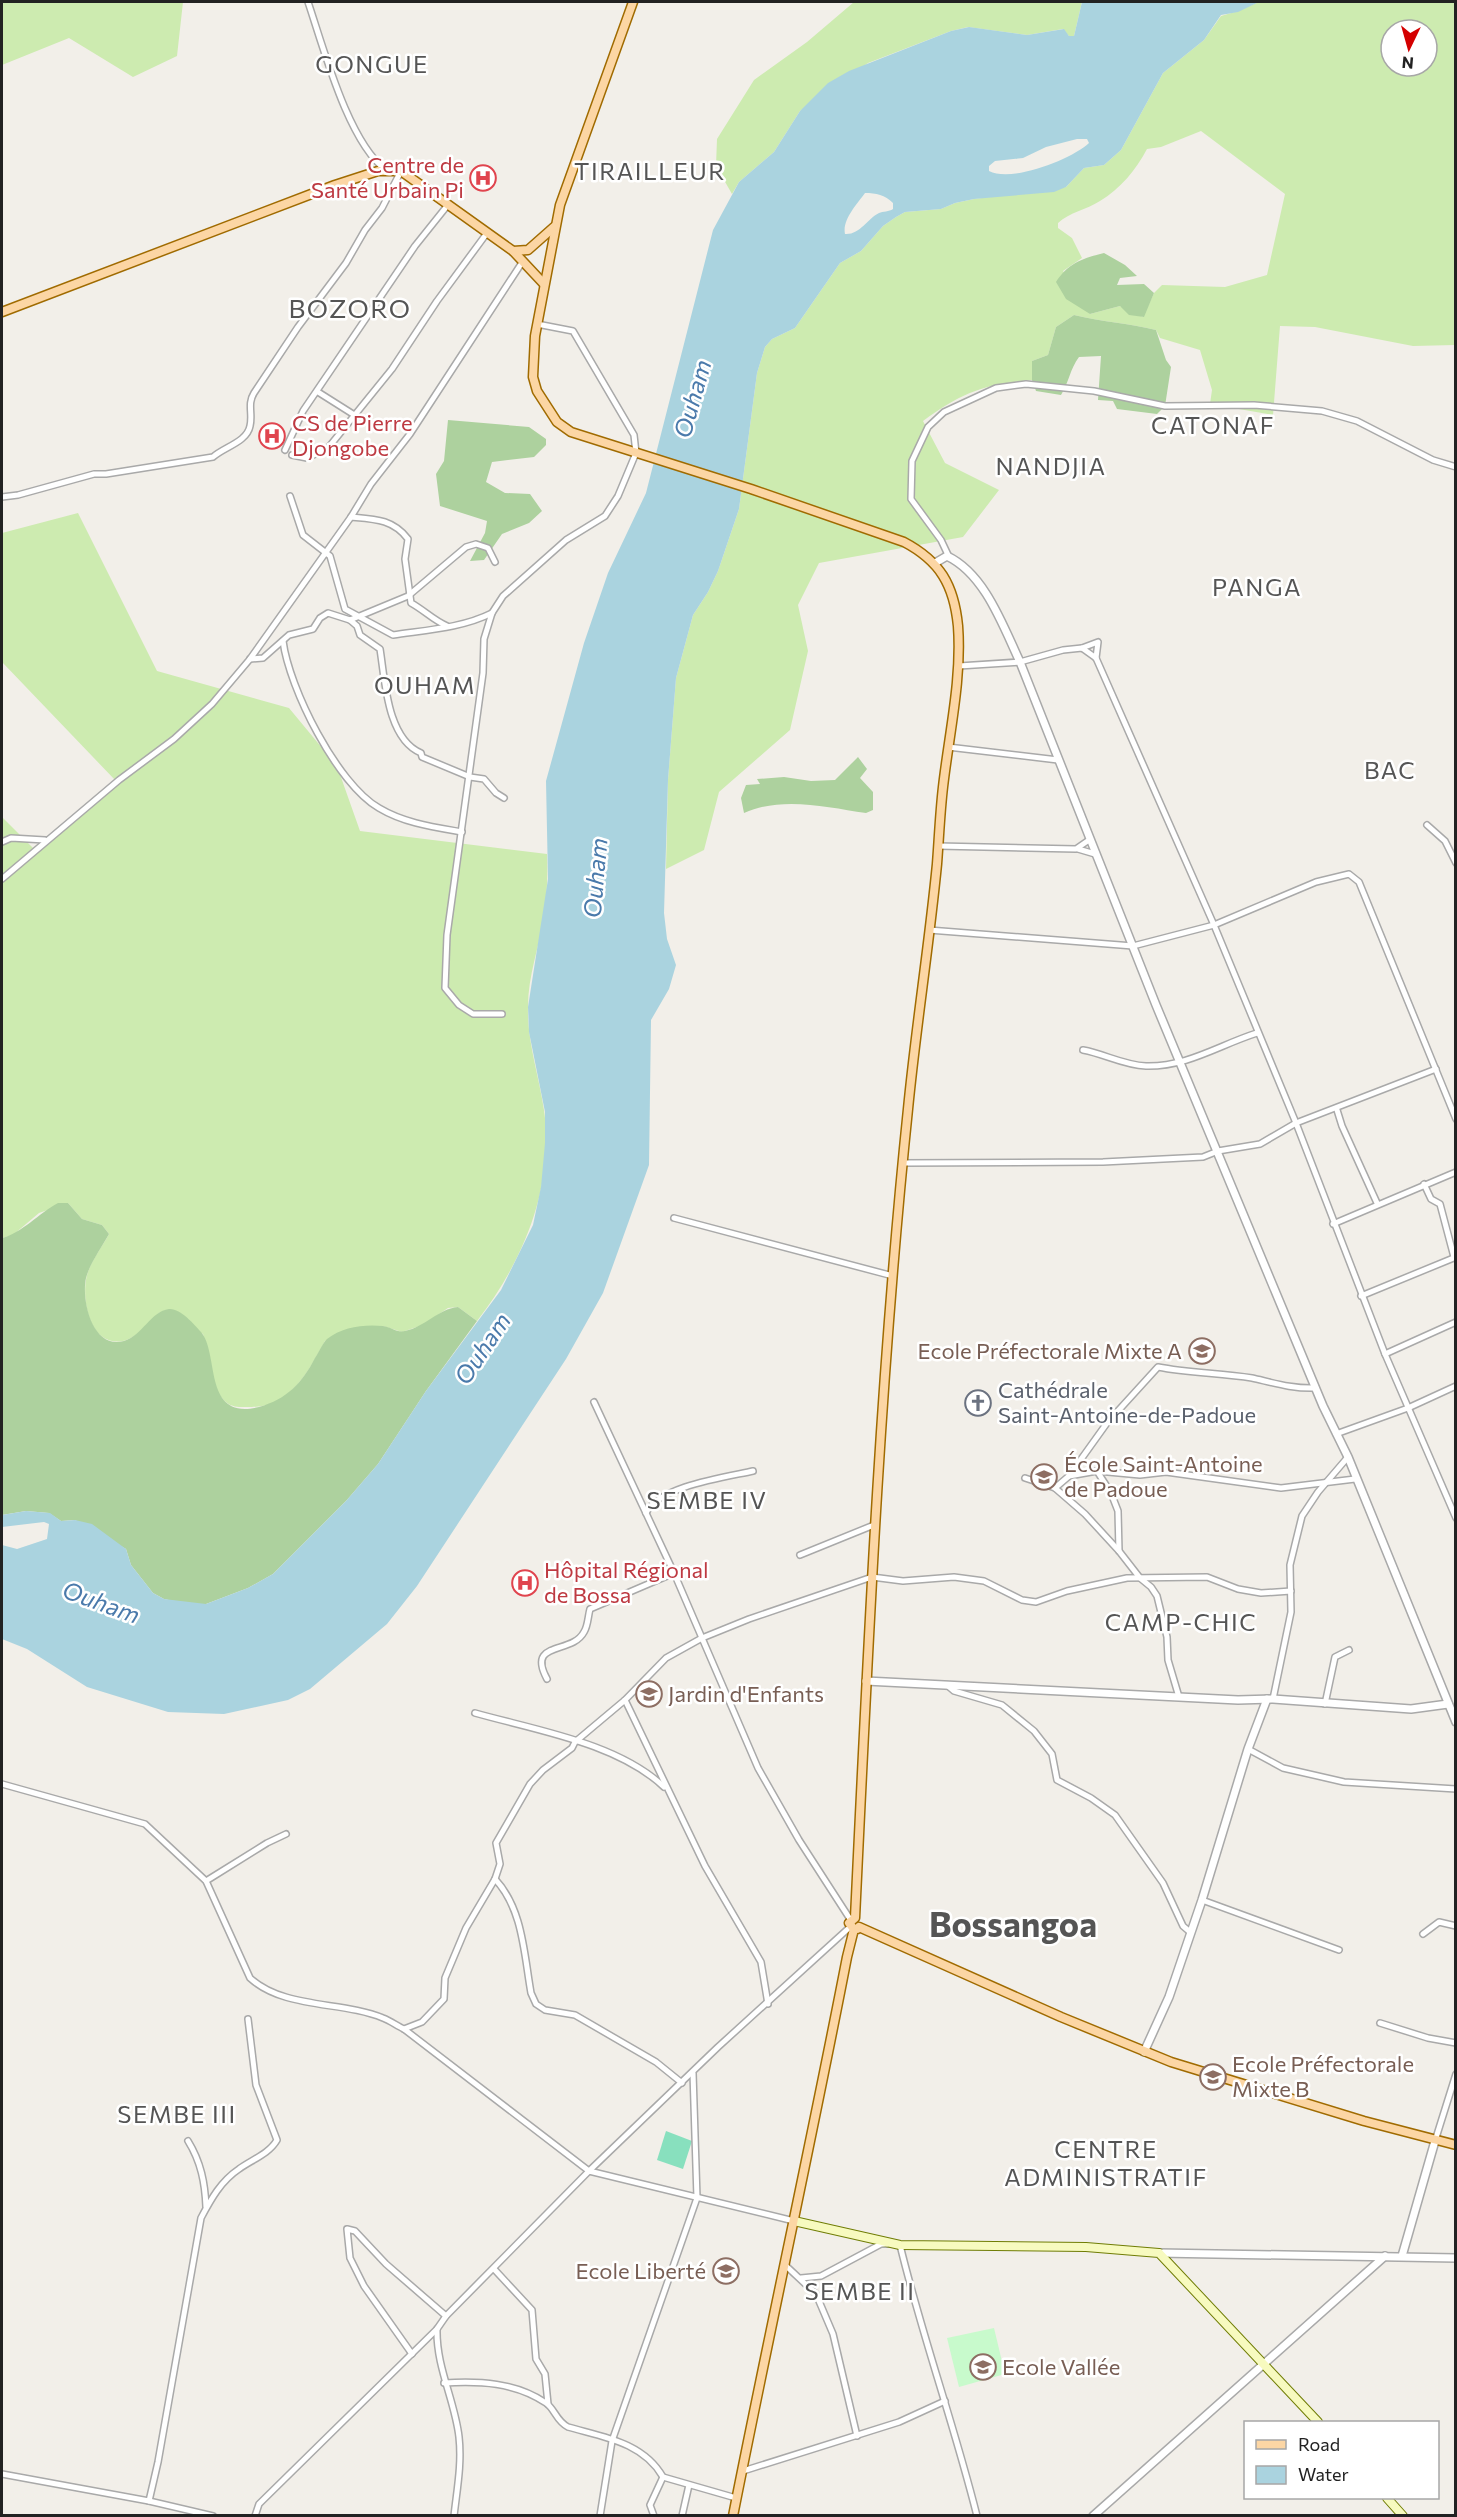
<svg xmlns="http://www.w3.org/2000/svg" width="1457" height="2517" viewBox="0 0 1457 2517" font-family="Commissioner,sans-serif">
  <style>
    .grass { fill: #cdebb0; fill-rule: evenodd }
    .forest { fill: #add19e }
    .park { fill: #c8facc }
    .pitch { fill: #88e0be }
    .water { fill: #aad3df; fill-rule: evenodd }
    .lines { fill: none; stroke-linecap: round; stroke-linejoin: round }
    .minor-casing { stroke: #a9a9a9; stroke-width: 8 }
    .tertiary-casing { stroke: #a9a9a9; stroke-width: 10 }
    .secondary-casing { stroke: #707d05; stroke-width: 10 }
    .primary-casing { stroke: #a06b00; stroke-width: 11 }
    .minor { stroke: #fff; stroke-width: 5 }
    .tertiary { stroke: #fff; stroke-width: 7 }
    .secondary { stroke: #f7fabf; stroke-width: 8 }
    .primary { stroke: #fcd6a4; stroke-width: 8 }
    .labels { text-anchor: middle; stroke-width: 5; stroke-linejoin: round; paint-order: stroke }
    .health-label { font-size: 22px; fill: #be3a42; stroke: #fff; text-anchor: start }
    .education-label { font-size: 22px; fill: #785e54; stroke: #fff; text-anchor: start }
    .worship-label { font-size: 22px; fill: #5b616d; stroke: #fff; text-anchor: start }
    .neighbourhood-label { font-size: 24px; letter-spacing: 1.5px; fill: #555; stroke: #fff }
    .water-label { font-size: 24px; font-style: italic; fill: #4a7aab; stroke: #fff }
    .quarter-label { font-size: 26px; letter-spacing: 1.5px; fill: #555; stroke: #fff }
    .town-label { font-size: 34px; font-weight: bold; fill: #555; stroke: #fff }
  </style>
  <rect width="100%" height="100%" fill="#f2efe9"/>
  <g class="grass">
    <path d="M2,2H183L177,56L133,77L69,38L2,65Z"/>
    <path d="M854,2H1082L1074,36H1069L1063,29L1027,35L968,27L951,31L868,63L800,111L774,152L739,182L732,194L716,166L717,139L754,80L807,42Z"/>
    <path d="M1259,2H1455V345L1413,346L1315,327L1280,326L1273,415L1210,404L1212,390L1200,350L1160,338L1156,330C1129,323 1101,322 1074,315L1056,327L1048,355L1032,361V380C983,385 963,392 923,421L945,463L999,490L963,537L819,563L798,605L808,651L790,730L719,792L704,850L666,869L668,780L676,678L693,615L708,592L718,571L739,509L757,373L765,347L772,339L795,328L840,263L861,251L883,226L896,217L905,212L941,209L955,203L974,199L1066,187L1084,168L1104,165L1121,150L1163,73L1204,40L1221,16L1238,11ZM1391,30H1427V66H1391ZM1201,131L1285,194L1267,275L1225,287L1162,285L1154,293L1143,317L1120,306L1090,314L1063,271L1082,258L1072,238L1058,228V223C1070,212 1086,210 1100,201C1120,189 1136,170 1147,149L1161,147Z"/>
    <path d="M78,513L157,671L289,708L337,766L360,831L547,854C548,875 547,896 544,917C539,947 528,976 528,1007C527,1041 539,1076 544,1110C555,1186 523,1262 477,1321L458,1307L448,1308L423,1325L402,1332L383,1326L325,1341C308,1372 290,1408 250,1407C242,1407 234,1408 227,1403C210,1390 208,1354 203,1334L160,1312C150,1322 137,1338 123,1341C91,1347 82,1303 86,1280C88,1265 102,1247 109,1234L102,1225L82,1219L68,1203L39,1213L13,1235L2,1238V817L33,848L115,780L2,662V533Z"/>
  </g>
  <g class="forest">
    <path d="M1104,253L1125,265L1137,276L1120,278L1117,285L1144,284L1154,293L1144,317L1129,315L1120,306L1090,314L1066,299L1056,282C1068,263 1084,258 1104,253Z"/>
    <path d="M1074,315C1101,322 1129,323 1156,330L1166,360L1171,367L1165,406L1157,414L1117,409L1113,401L1098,400L1101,356L1079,357C1070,369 1069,382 1061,395L1036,391L1032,380V361L1048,355L1056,327Z"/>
    <path d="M448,420L529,427L546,439V445L534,457L492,462L486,482L505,493L530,494L542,511L529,523L502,534L484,560L470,561L485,533L487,521L440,506L436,474L444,461Z"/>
    <path d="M858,757L867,769L860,778L873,792V810L866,813C826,807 782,796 744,813L741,798L746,785L760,784L757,779L784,777L811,781L835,780Z"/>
    <path d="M58,1203H68L82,1219L102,1225L109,1234C102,1247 90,1263 86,1278C81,1301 93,1350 124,1341C142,1336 151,1311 169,1309C180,1308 194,1324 201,1332C220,1354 202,1421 259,1407C287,1399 302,1383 315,1358C319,1352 322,1344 327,1339C342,1327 364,1324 383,1326C391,1327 397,1333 405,1331C425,1327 438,1309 458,1307L477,1321L426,1391L378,1464L346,1501L273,1574L248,1588L206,1604L193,1605L164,1599L153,1593L131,1565L126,1549L75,1520L61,1521L49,1513L26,1511L2,1515V1238C22,1233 39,1213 58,1203Z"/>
  </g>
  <path class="park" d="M994,2328L1005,2374L959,2387L947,2338Z"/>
  <path class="pitch" d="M666,2131L692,2141L683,2169L657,2160Z"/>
  <path class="water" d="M1082,2H1259L1238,12L1221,15L1204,40L1163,73L1121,150L1104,165L1084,168L1066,187L1054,192L974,199L955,203L941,209L905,212L896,217L883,226L861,251L840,263L795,328L772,339L765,347L757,373L739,509L718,571L708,592L693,615L676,678L668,780L664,913L667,939L676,965L669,989L651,1020L649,1165L603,1293L566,1359L417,1586L387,1624L310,1689L288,1700L224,1714L168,1712L87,1687L27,1649L2,1639V1545L17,1549L47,1539L49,1524L44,1522L2,1527V1515L26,1511L50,1513L61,1521L75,1520L92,1524L126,1549L131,1565L153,1593L164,1599L206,1604L248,1588L273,1574L346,1501L378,1464L426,1391L501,1290L533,1225L541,1187L545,1143V1112L529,1032L528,1007L548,879L546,781L584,643L608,573L646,493L713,230L739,182L774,152L800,111L828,83L849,71L951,31L969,27L1027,35L1064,29L1069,36H1074ZM1077,139H1087L1089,143C1072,159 1012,183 989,171V166L995,161L1023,158L1046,147ZM865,193C876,193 885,195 893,203V209C889,212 883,211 879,213C867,219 860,235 845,234C842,220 857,204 865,193Z"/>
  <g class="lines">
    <g class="minor-casing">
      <g id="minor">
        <path d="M308,2C323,46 348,142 386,170"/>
        <path d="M318,392L356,416"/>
        <path d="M285,450L303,411L415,246L447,206"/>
        <path d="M292,455L307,458L328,448L392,369L437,301L487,233"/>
        <path d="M290,496L303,535L330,556L345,609L393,635C426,630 462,628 492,613"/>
        <path d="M2,497L18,495L94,474H106L213,457C224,447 247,442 250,426C253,414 247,404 254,393L298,327L346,263L365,230L382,208L401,171"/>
        <path d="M351,517C374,519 393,519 408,539L405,559L411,603C424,610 433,620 447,626"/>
        <path d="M949,557L941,540L911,499L912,461L928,427L944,412L996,388L1026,384L1094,391L1165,406L1254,405L1322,411L1357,421L1433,460L1456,467"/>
        <path d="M350,620L357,626L360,635L380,649C385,680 387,739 421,753L422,757L470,777L484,779L496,793L504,798"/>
        <path d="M283,641C289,688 337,784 379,808C404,823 433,827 462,832"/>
        <path d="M1082,648L1098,642L1096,658"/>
        <path d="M250,659L263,658L289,635L313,629L320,618L328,613L350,620L408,596L466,547L476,544L488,548L495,562"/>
        <path d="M959,666L1020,662L1063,650L1082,648L1096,658L1214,925L1296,1123L1385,1354L1456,1518"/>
        <path d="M948,747L1058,760"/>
        <path d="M1427,825L1445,841L1456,863"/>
        <path d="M2,842L11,838L45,840"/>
        <path d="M938,846L1076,849L1089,840"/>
        <path d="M1078,849L1095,854"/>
        <path d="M2,879L119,780L174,739L212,704L250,659L351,517L371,484L410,434L523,261"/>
        <path d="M929,930L1133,946L1214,925L1316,882L1349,874L1359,882L1456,1119"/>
        <path d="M502,1014H473L459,1005L445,988L447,935L483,673L484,639L492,613L503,596L566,540L605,516L618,496L636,453L634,435L573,331L537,324"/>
        <path d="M1083,1050C1105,1054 1123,1065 1146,1066C1187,1067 1219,1045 1257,1033"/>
        <path d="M1337,1110L1342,1126L1377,1203"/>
        <path d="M902,1163L1103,1162L1203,1157L1218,1151L1260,1144L1296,1123L1436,1069"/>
        <path d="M1424,1184L1431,1199L1440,1204L1454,1257"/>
        <path d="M674,1218L893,1276"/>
        <path d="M1333,1224L1456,1172"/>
        <path d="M1361,1296L1456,1257"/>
        <path d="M1385,1354L1456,1322"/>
        <path d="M594,1402L674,1573L758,1768L799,1840L850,1919"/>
        <path d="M1336,1434L1408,1408L1456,1386"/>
        <path d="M1097,1471L1111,1493L1118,1511L1119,1551"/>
        <path d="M1069,1476L1107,1423L1158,1367C1189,1373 1221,1373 1252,1378C1274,1383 1293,1389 1316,1388"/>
        <path d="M1025,1478L1055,1488L1085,1514L1119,1551L1140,1578L1151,1587L1157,1596L1167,1637L1168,1660L1179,1697"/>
        <path d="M1055,1488L1069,1476L1097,1471L1140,1475L1166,1472L1281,1488L1355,1479"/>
        <path d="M646,1513C659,1486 726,1477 753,1471"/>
        <path d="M800,1555L874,1525"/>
        <path d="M547,1679C526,1640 572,1655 584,1632C588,1626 588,1616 590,1609L674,1573"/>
        <path d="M947,1685L954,1691L1002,1705L1034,1731L1052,1754L1057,1780L1091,1798L1115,1815L1163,1883L1183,1926L1190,1932"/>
        <path d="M1273,1699L1291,1612L1290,1565L1302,1516L1318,1492L1348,1457"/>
        <path d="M625,1700L705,1866L761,1962L768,2004"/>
        <path d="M1325,1704L1335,1657L1349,1650"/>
        <path d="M475,1713C535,1730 618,1743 664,1787"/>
        <path d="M1248,1749L1283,1768L1344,1782L1456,1789"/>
        <path d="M2,1784L145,1824L206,1881L250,1978C284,2009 342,2001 383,2018C391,2021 397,2026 404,2029L589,2171L794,2221"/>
        <path d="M495,1879C523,1909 524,1954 531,1993L536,2004L545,2010L575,2015L656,2062L682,2083"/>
        <path d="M206,1881L267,1843L286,1834"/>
        <path d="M1202,1900L1339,1950"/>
        <path d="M1423,1934L1439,1922L1456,1926"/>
        <path d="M1380,2023L1428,2038L1456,2043"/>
        <path d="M404,2029L422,2022L444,1999L445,1978L466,1928L495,1879L500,1864L496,1843L530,1784L543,1770L572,1748L575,1742L625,1700L666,1658L702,1638L749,1619L872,1577L903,1581L954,1577L984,1581L1022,1600L1036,1602L1067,1591L1127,1578L1207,1577L1238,1589L1261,1593L1291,1591"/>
        <path d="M188,2141C201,2162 205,2183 206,2207"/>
        <path d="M1435,2141L1456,2074"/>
        <path d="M900,2245C922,2336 954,2424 977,2516"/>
        <path d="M784,2264L816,2294L833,2334L857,2436"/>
        <path d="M494,2269L532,2310L536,2359L545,2374L548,2404"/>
        <path d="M801,2278L821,2276L881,2244H887"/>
        <path d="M437,2329C436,2367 455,2401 459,2437C462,2464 457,2489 454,2516"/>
        <path d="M412,2354L364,2286L350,2258L347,2229L355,2231L386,2264L446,2316"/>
        <path d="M444,2383C479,2381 515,2382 546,2403C555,2409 556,2421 568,2427C603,2437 643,2442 663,2477L736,2498"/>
        <path d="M743,2471L899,2422L945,2401"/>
        <path d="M2,2474L149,2501L213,2516"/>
        <path d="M149,2501L158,2462L201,2218C211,2199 221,2181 239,2169C251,2160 269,2154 277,2140L256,2085L248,2019"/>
        <path d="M255,2516L259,2504L437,2329L446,2316L589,2171L718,2047L850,1927"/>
        <path d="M600,2516L612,2441L697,2198L693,2073"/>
        <path d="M654,2516L650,2505L663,2477"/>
        <path d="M682,2516L689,2485"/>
      </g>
    </g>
    <g class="tertiary-casing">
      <g id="tertiary">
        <path d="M935,563L947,556C985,574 1003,626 1020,662L1156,1005L1323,1406L1348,1457L1456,1722"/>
        <path d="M866,1681L1238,1700L1273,1699L1411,1709L1448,1704"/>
        <path d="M1144,2052L1169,1997L1202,1900L1248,1749L1267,1699"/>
        <path d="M1159,2253L1456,2258"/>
        <path d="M1402,2256L1435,2141"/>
        <path d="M1093,2516L1385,2256"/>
      </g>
    </g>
    <g class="secondary-casing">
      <g id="secondary">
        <path d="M794,2221L900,2245L1086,2247L1159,2253L1318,2422"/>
        <path d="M1387,2498L1403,2516"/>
      </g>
    </g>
    <g class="primary-casing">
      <g id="primary">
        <path d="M633,2L560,205L535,336L533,377L537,391L557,422L571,432L751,489L904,542C940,561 954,585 958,626C962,679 949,734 943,787C940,813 939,838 937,864C929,946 916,1027 908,1109C880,1378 868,1648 855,1918L849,1923L854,1929"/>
        <path d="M514,252L544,284"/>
        <path d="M2,312L335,185L378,171H401L513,251L528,250L554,227"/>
        <path d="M859,1927L1061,2017L1171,2062L1364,2121L1456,2145"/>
        <path d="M733,2516C770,2329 811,2143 847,1957L854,1929H857"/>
      </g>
    </g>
    <use href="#minor" class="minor"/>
    <use href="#tertiary" class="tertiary"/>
    <use href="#secondary" class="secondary"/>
    <use href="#primary" class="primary"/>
  </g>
  <defs>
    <g id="hospital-ring" transform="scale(1.35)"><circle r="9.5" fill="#fff" stroke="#e0444e" stroke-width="1.5"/><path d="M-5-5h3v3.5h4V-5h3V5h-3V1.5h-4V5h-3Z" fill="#e0444e"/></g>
    <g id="school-ring" transform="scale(1.35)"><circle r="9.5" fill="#fff" stroke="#8d6e63" stroke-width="1.5"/><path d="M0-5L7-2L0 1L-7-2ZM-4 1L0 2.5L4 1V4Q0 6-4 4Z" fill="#8d6e63"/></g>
    <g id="church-ring" transform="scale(1.35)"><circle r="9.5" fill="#fff" stroke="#6b7280" stroke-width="1.5"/><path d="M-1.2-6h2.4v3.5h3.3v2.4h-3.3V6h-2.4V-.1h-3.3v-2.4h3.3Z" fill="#6b7280"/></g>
  </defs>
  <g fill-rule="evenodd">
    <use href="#hospital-ring" x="483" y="178"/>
    <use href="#hospital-ring" x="272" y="436"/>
    <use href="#school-ring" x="1202" y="1351"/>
    <use href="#church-ring" x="978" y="1403"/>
    <use href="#school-ring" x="1044" y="1477"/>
    <use href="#hospital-ring" x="525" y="1583"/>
    <use href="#school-ring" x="649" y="1694"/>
    <use href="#school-ring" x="1213" y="2077"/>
    <use href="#school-ring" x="726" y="2271"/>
    <use href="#school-ring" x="983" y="2367"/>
  </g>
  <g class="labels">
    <g class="health-label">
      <text x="464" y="173" text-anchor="end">Centre de<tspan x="464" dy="25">Santé Urbain Pi</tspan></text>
      <text x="292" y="431">CS de Pierre<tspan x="292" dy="25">Djongobe</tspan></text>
      <text x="544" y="1578">Hôpital Régional<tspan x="544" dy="25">de Bossa</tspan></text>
    </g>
    <g class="education-label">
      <text x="1182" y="1359" text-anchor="end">Ecole Préfectorale Mixte A</text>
      <text x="1064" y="1472">École Saint-Antoine<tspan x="1064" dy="25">de Padoue</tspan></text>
      <text x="668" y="1702">Jardin d'Enfants</text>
      <text x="1232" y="2072">Ecole Préfectorale<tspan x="1232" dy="25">Mixte B</tspan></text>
      <text x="706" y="2279" text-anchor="end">Ecole Liberté</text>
      <text x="1002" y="2375">Ecole Vallée</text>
    </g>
    <g class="worship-label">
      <text x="998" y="1398">Cathédrale<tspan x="998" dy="25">Saint-Antoine-de-Padoue</tspan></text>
    </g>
    <g class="neighbourhood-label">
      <text x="372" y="73">GONGUE</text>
      <text x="650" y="180">TIRAILLEUR</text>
      <text x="1213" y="434">CATONAF</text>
      <text x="1051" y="475">NANDJIA</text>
      <text x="1257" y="596">PANGA</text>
      <text x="425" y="694">OUHAM</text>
      <text x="1390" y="779">BAC</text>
      <text x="707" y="1509">SEMBE IV</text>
      <text x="1181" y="1631">CAMP-CHIC</text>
      <text x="177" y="2123">SEMBE III</text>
      <text x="1106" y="2158">CENTRE<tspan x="1106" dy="28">ADMINISTRATIF</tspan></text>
      <text x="860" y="2300">SEMBE II</text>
    </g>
    <g class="water-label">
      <text transform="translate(693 399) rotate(-74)" y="8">Ouham</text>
      <text transform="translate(596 878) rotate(-85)" y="8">Ouham</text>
      <text transform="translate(483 1349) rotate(-56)" y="8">Ouham</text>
      <text transform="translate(101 1603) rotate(20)" y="8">Ouham</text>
    </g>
    <g class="quarter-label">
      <text x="350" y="318">BOZORO</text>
    </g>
    <g class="town-label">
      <text x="1013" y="1937">Bossangoa</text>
    </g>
  </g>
  <rect width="1457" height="2517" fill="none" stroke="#222222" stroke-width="6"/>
  <rect x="1244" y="2421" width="195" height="78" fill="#ffffff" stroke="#a7a7a7" stroke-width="1.5"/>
  <rect x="1256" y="2440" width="30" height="9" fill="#fcd6a4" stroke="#a7a7a7" stroke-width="1.5"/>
  <text x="1298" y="2451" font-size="18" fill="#222222">Road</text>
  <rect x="1256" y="2466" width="30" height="18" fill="#aad3df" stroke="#a7a7a7" stroke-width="1.5"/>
  <text x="1298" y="2481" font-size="18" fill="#222222">Water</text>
  <g transform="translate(1409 48) rotate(185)"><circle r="28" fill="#ffffff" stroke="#a7a7a7" stroke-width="1.5"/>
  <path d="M0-4.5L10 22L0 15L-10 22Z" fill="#d40000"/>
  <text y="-9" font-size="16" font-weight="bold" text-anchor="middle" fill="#222222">N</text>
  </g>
</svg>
